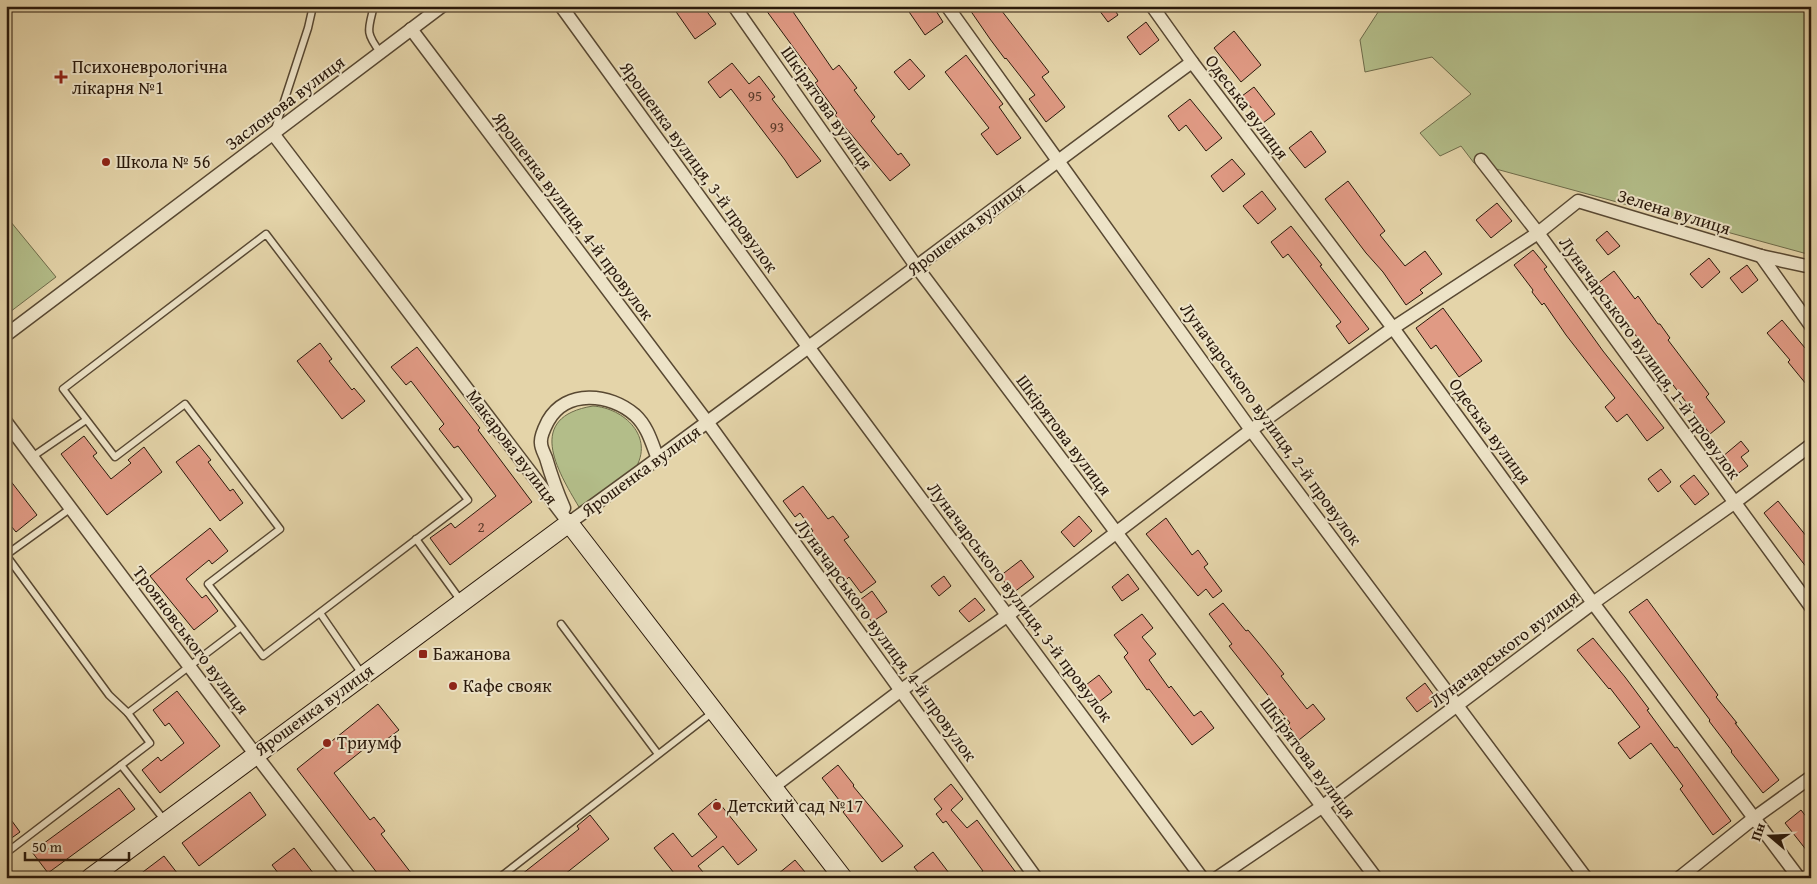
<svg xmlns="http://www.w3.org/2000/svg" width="1817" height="884" viewBox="0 0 1817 884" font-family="'Gentium Book Plus',serif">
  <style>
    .green { fill: #b3bd89; stroke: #6e6b4a }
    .building { fill: #e09a84; stroke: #2a190b }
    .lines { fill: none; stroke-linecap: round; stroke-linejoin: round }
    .lane-casing { stroke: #584832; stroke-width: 9 }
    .street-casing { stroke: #584832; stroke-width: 15 }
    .secondary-casing { stroke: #2a190b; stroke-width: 20 }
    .lane { stroke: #ede3c7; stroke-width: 6 }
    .street { stroke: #ede3c7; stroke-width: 12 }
    .secondary { stroke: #ede3c7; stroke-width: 18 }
    .poi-dot { fill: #8f2418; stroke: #ede3c7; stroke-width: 2 }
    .labels { text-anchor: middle; stroke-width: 4; stroke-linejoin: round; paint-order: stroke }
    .number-label { font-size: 15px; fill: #583929 }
    .poi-label { font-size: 18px; fill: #2a190b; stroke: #ede3c7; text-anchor: start }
    .street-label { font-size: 18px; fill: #2a190b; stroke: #ede3c7 }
  </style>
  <rect width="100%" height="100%" fill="#e4d4a9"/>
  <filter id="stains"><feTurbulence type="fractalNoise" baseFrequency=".004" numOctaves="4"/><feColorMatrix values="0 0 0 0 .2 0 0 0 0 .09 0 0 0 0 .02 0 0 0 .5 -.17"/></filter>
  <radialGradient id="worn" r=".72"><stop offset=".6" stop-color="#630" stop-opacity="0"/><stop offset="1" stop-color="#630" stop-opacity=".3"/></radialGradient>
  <g class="green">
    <path d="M1382,6H1811V255L1474,163L1461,146L1440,156L1420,133L1471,94L1432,57L1365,72L1360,40Z"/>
    <path d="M6,216L56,277L6,315Z"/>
    <path d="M593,406C624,408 655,437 635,469L579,507C557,470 525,417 593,406Z"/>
  </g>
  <g class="building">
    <path d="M672,6H703L716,24L695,39Z"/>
    <path d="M763,6H789L833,70L839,65L857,88L854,90L875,117L871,121L898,155L901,153L910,165L890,181L835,115L837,113L815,83L818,81Z"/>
    <path d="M905,6H933L943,22L925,35Z"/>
    <path d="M976,6H998L1049,72L1042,77L1065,107L1046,122L1029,99L1035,95L1006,58L1005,59L990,39L970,10Z"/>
    <path d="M1096,6H1112L1118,15L1108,22Z"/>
    <path d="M1146,22L1159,40L1140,55L1127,37Z"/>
    <path d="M1234,31L1261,65L1241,82L1214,48Z"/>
    <path d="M966,55L1003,104L999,107L1021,138L997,155L981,134L989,128L945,72Z"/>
    <path d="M910,59L925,76L909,90L894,72Z"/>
    <path d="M732,63L749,84L759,76L775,97L772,99L821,161L797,178L785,160L731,89L720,98L708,82Z"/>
    <path d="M1254,87L1275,114L1263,123L1242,96Z"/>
    <path d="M1190,99L1222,138L1206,151L1186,125L1179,131L1168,116Z"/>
    <path d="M1311,131L1326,152L1305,168L1289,148Z"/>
    <path d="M1232,159L1245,174L1223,192L1211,176Z"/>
    <path d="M1348,181L1385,231L1380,235L1405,266L1425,251L1442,274L1420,290L1423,293L1406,305L1383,272L1366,253L1325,199Z"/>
    <path d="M1262,191L1276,209L1258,224L1243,206Z"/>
    <path d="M1497,203L1512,221L1491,238L1476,220Z"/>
    <path d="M1291,226L1322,265L1320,266L1369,329L1349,344L1336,326L1341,322L1288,254L1283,258L1271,242Z"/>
    <path d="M1607,231L1620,246L1608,255L1596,240Z"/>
    <path d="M1533,250L1547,267L1544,269L1603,351L1664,428L1647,441L1627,414L1617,422L1605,407L1615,398L1566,335L1544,303L1542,305L1532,292L1533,290L1514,265Z"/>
    <path d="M1709,258L1720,272L1702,288L1690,274Z"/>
    <path d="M1747,265L1758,280L1742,293L1730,278Z"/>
    <path d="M1614,271L1635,299L1638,296L1658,324H1660L1670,338L1668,340L1709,394L1706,397L1725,422L1710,434L1597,284Z"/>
    <path d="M1443,308L1482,361L1459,377L1436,345L1431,349L1416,328Z"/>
    <path d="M1782,320L1805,348L1811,344V390L1788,362L1790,360L1767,333Z"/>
    <path d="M320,343L332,359L329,361L352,390L354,388L365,401L342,419L297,361Z"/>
    <path d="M417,347L480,428L478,430L532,502L450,565L430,538L451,523L455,528L496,496L458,446L454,448L439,429L444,424L411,381L406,385L391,367Z"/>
    <path d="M84,436L97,453L93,456L111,479L131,463L128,460L144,447L162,472L107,515L61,454Z"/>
    <path d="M1741,441L1749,451L1741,457L1748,466L1736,475L1722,457Z"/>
    <path d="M199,445L211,460L208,462L230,491L233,489L243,503L220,521L176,462Z"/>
    <path d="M1661,469L1671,482L1658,492L1648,479Z"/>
    <path d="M6,475L37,515L16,532L6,520Z"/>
    <path d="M1694,475L1709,494L1695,505L1680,486Z"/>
    <path d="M803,486L828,519L833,516L849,537L844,540L876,582L861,593L849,577L844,582L809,534L813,531L800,513L795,517L783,501Z"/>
    <path d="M1778,501L1811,542V573L1764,513Z"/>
    <path d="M1079,516L1092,531L1074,547L1061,532Z"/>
    <path d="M1166,518L1192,555L1198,550L1208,564L1204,567L1222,591L1213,598L1206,589L1198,596L1146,534Z"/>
    <path d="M210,528L228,551L212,564L209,560L186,579L202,598L206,595L218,611L194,630L150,576Z"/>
    <path d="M1021,560L1034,577L1013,593L1000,576Z"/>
    <path d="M1128,574L1139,589L1122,601L1112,587Z"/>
    <path d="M944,576L951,586L939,596L931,586Z"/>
    <path d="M872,591L887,612L872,622L857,602Z"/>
    <path d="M975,598L985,610L969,622L959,611Z"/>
    <path d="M1647,599L1718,695L1716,697L1737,723H1735L1779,780L1763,793L1731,752L1732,751L1709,721L1710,720L1629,612Z"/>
    <path d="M1223,603L1246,631L1248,630L1263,648L1284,674L1281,676L1307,709L1313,704L1325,719L1299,740L1288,725L1290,723L1229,646L1232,644L1209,614Z"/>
    <path d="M1142,614L1153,628L1142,637L1156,654L1149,660L1169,688L1171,686L1194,716L1201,711L1214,728L1192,745L1149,689L1147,690L1124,657L1128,653L1114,635Z"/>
    <path d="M1593,638L1625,677L1649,709L1647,710L1675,748L1677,747L1731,821L1713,835L1680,789L1683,786L1651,743L1630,759L1618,743L1640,727L1610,688L1609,689L1577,650Z"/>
    <path d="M1099,675L1112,692L1095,705L1082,688Z"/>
    <path d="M1425,683L1436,698L1417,712L1406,698Z"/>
    <path d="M177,691L220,746L160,793L142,770L158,757L161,761L184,743L169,723L165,726L153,710Z"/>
    <path d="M378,704L399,730L378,746L374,741L334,773L370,820L374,817L385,831L381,834L415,878H381L297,769Z"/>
    <path d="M838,765L854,785L853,786L903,846L882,862L843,812L846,809L822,778Z"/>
    <path d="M951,784L963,799L951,810L967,828L977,820L1020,878H974L983,871L946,821L943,823L936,814L942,809L934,799Z"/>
    <path d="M119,788L135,809L48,873L32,852Z"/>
    <path d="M250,792L266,815L199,866L182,843Z"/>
    <path d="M716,799L757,850L738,865L723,846L698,866L708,878H678L654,848L673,833L692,857L717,837L698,814Z"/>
    <path d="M1801,810L1811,823V856L1785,823Z"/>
    <path d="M6,813L20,832L6,842Z"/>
    <path d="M590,815L609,839L560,878H517L579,829L577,826Z"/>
    <path d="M294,848L317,878H282L272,865Z"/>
    <path d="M933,852L949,873L943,878H923L914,867Z"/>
    <path d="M164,856L181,878H135Z"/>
    <path d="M795,860L810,878H773Z"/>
  </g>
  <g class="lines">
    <g class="lane-casing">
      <g id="lane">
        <path d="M374,6C368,30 365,32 380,52"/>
        <path d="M275,129L308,28L313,6"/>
        <path d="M32,457L86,420"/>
        <path d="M416,539L461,601"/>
        <path d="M6,555L109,695L128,713"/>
        <path d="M6,555L71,508"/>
        <path d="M320,613L362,674"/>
        <path d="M561,624L658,754"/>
        <path d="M121,765L165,821"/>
        <path d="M6,853L150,743L128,713L241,627L263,656L468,500L266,234L63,389L115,457L185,404L280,529L208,584L241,627"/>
        <path d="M499,878L713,712"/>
      </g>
    </g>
    <g class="street-casing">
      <g id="street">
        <path d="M561,6L809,348L1202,878"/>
        <path d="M734,6L916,266L1376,878"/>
        <path d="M947,6L1251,430L1586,878"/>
        <path d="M1152,6L1192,62L1393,328L1593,603L1799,878"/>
        <path d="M411,29L708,423L1036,878"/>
        <path d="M274,135L569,523"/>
        <path d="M1481,160L1538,233L1811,607"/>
        <path d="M1761,256L1811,326"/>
        <path d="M6,335L442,6"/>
        <path d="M6,422L255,754L350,878"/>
        <path d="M564,508C557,492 551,475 546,458C544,453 541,448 541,443C540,436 545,427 548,421C566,389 610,393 635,415C648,427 652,444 658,459"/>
        <path d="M569,523C779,372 983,215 1192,62"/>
        <path d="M773,787L900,691L1008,615L1251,430L1393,328L1538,233L1578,201L1761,256L1811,267"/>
        <path d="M1217,878L1323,806L1593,603L1734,503L1811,445"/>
        <path d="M1679,878L1754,818L1811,777"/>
      </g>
    </g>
    <g class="secondary-casing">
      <path id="secondary" d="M90,878L569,523L843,878"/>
    </g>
    <use href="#lane" class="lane"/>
    <use href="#street" class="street"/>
    <use href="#secondary" class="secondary"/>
  </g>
  <g class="poi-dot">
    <path d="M58.5 69.5h5v5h5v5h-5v5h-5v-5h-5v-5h5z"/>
    <circle cx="106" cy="162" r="5"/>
    <rect x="418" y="649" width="10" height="10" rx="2.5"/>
    <circle cx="453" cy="686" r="5"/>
    <circle cx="327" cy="743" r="5"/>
    <circle cx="717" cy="806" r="5"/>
  </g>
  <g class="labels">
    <g class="number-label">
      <text x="755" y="101">95</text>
      <text x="777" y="132">93</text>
      <text x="481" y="532">2</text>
    </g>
    <g class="poi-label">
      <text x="72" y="73">Психоневрологічна<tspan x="72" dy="21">лікарня №1</tspan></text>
      <text x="116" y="168">Школа № 56</text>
      <text x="433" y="660">Бажанова</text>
      <text x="463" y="692">Кафе свояк</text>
      <text x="337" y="749">Триумф</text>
      <text x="727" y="812">Детский сад №17</text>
    </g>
    <g class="street-label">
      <text transform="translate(285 103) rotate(-37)" y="6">Заслонова вулиця</text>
      <text transform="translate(1247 107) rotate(53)" y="6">Одеська вулиця</text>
      <text transform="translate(827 108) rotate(55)" y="6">Шкірятова вулиця</text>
      <text transform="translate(699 167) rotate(54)" y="6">Ярошенка вулиця, 3-й провулок</text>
      <text transform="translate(1674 212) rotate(17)" y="6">Зелена вулиця</text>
      <text transform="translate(573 216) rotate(53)" y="6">Ярошенка вулиця, 4-й провулок</text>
      <text transform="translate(966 229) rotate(-37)" y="6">Ярошенка вулиця</text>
      <text transform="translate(1650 358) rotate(54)" y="6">Луначарського вулиця, 1-й провулок</text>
      <text transform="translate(1271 424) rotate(54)" y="6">Луначарського вулиця, 2-й провулок</text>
      <text transform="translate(1490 431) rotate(54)" y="6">Одеська вулиця</text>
      <text transform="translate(1064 435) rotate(53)" y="6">Шкірятова вулиця</text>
      <text transform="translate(512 447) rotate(53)" y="6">Макарова вулиця</text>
      <text transform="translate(641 471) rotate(-36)" y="6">Ярошенка вулиця</text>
      <text transform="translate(1020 602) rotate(53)" y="6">Луначарського вулиця, 3-й провулок</text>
      <text transform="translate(191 640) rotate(53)" y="6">Трояновського вулиця</text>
      <text transform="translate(886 640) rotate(54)" y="6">Луначарського вулиця, 4-й провулок</text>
      <text transform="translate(1504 649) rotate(-37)" y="6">Луначарського вулиця</text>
      <text transform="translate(314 710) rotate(-36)" y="6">Ярошенка вулиця</text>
      <text transform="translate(1308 758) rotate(53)" y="6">Шкірятова вулиця</text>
    </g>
  </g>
  <rect width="1817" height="884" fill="none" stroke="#e4d4a9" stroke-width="25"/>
  <rect x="8" y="8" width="1802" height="869" fill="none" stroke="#2a190b" stroke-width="2.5"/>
  <rect x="12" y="12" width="1792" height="859" fill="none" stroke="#2a190b"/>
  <g transform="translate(1770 836) rotate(289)" stroke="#ede3c7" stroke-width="4" paint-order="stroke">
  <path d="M0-4L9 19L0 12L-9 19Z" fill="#2a190b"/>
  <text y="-8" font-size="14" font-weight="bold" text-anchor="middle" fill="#2a190b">Пн</text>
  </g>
  <path d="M25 852v8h104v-8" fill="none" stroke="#2a190b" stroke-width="2.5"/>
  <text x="32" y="852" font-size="15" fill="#2a190b" stroke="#ede3c7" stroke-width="4" paint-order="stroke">50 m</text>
  <rect width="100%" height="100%" filter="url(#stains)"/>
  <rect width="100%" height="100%" fill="url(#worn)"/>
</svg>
